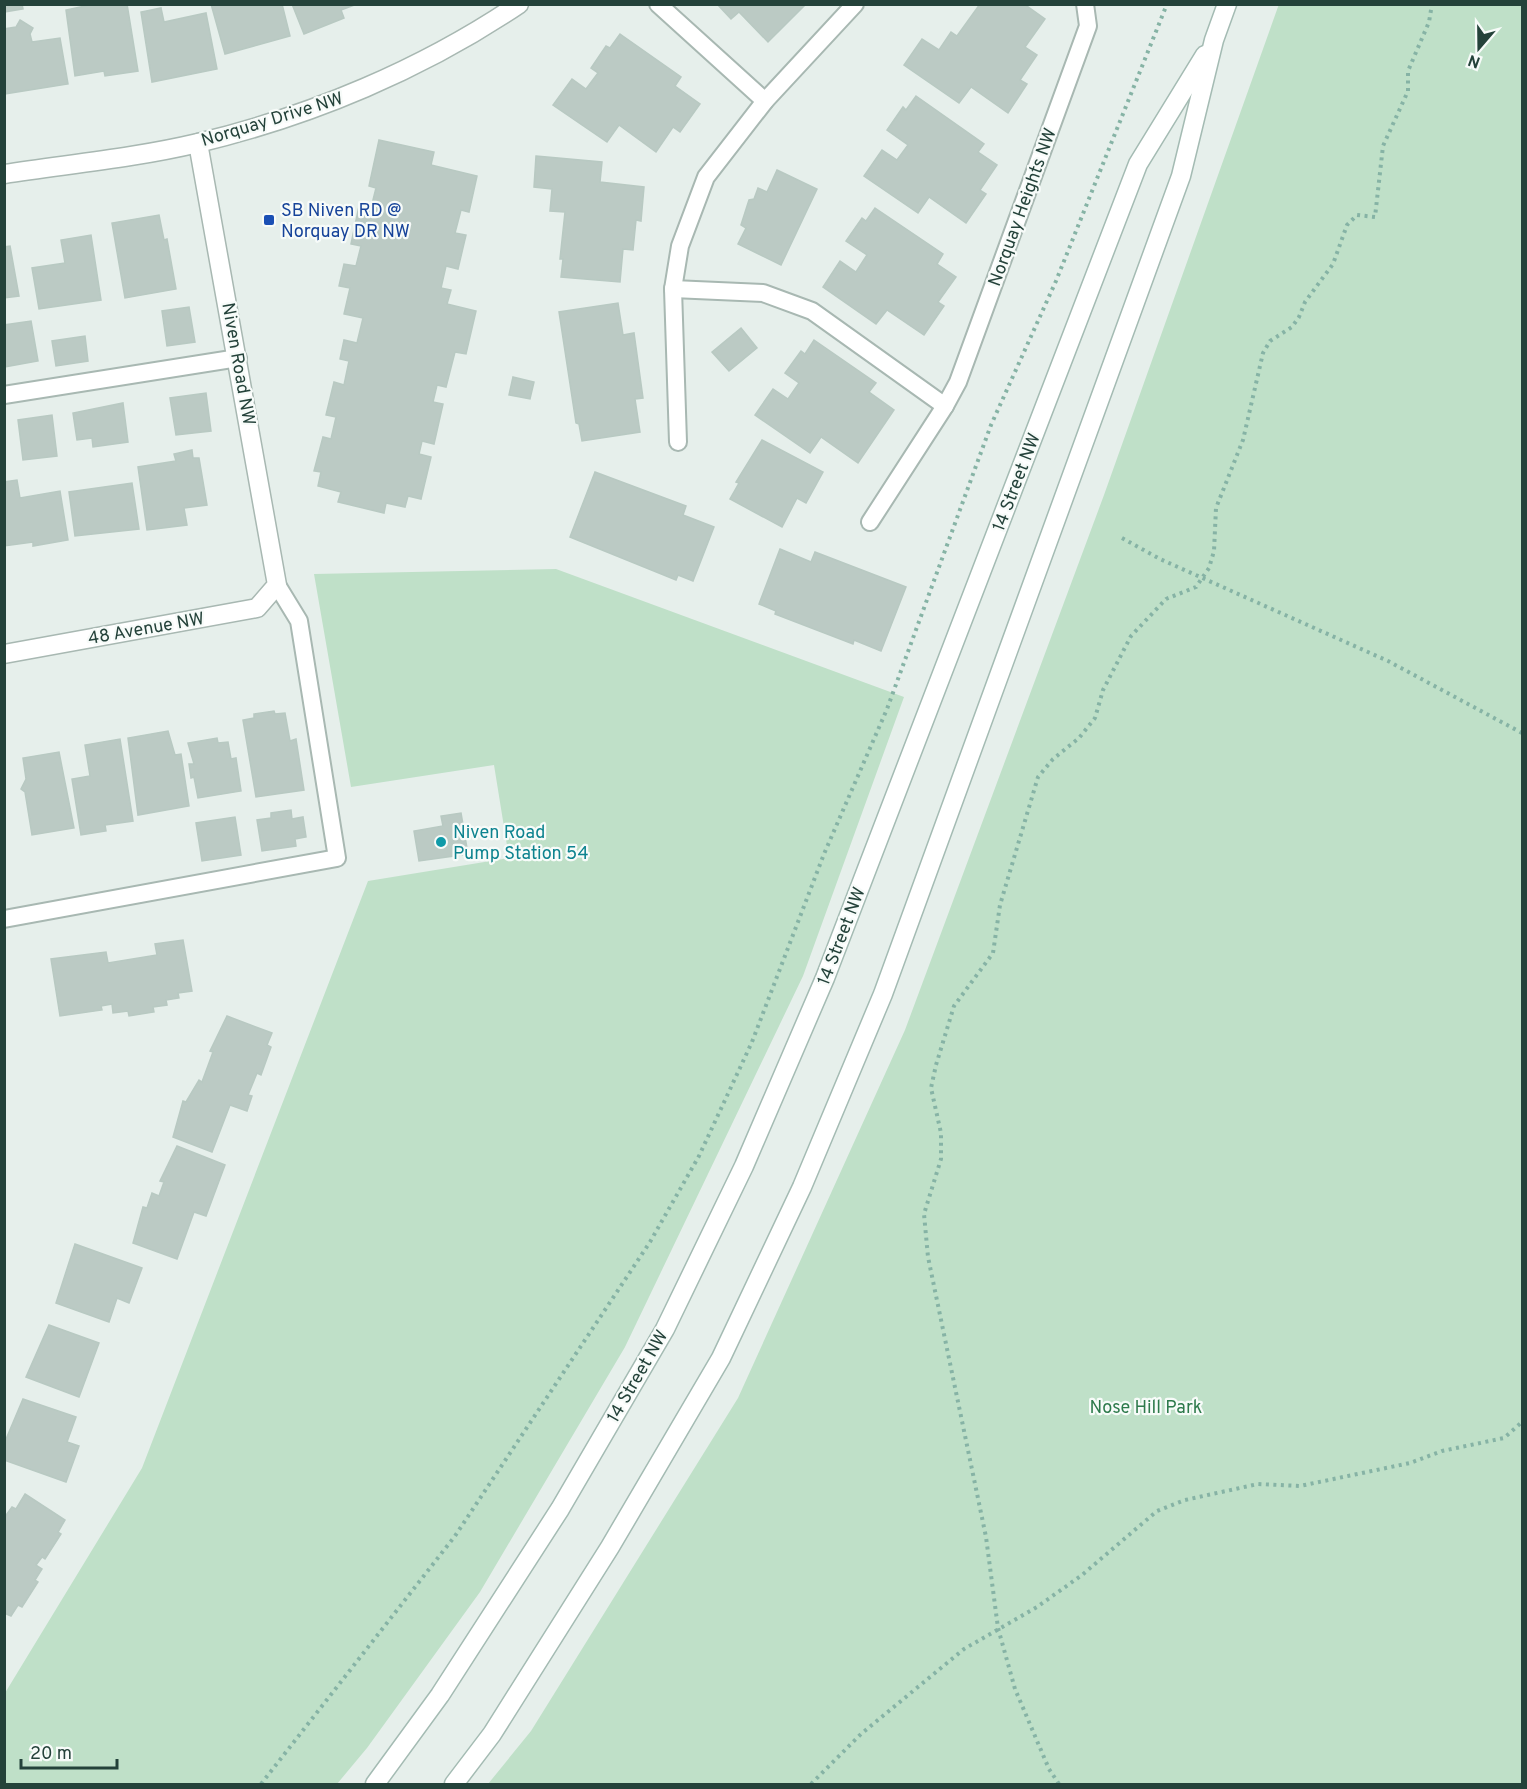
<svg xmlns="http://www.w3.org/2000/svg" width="1527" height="1789" viewBox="0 0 1527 1789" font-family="Overpass,sans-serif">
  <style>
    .green { fill: #bfe0c8 }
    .building { fill: #bbcac4; stroke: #b8c9c2; stroke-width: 1.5 }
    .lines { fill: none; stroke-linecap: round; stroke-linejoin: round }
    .lane-casing { stroke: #a8b8b2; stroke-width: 20 }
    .street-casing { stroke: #a8b8b2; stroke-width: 21 }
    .secondary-casing { stroke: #a4bbb3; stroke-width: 21 }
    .path { stroke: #86b3a5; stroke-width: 4; stroke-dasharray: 3 4.5; stroke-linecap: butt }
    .lane { stroke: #fff; stroke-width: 16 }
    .street { stroke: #fff; stroke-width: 18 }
    .secondary { stroke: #fff; stroke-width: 18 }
    .transit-dot { fill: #1a4fb4; stroke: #f7fbf9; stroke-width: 2 }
    .culture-dot { fill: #0f9aa8; stroke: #f7fbf9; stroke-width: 2 }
    .labels { text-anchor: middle; stroke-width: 4.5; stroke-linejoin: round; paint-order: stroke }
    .street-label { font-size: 18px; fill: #24423a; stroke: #f7fbf9 }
    .transit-label { font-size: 18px; fill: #164399; stroke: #f7fbf9; text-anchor: start }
    .culture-label { font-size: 18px; fill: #0d838f; stroke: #f7fbf9; text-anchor: start }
    .park-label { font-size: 18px; fill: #2d7a4b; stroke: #f7fbf9 }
  </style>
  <rect width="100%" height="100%" fill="#e6efeb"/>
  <g class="green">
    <path d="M1279,4L1522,5V1784H488L531,1731L738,1398L905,1030L1104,495Z"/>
    <path d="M556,569L904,697L803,976L625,1347L480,1592L367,1748L337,1784H5V1693L142,1468L368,881L509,858L494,765L351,787L314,574Z"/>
  </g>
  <g class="building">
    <path d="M4,4H22L23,9L4,12Z"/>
    <path d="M94,4H127L138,71L105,76L104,71L75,76L66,10Z"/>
    <path d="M211,4H282L290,36L225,54Z"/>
    <path d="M292,4H357L341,10L344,18L304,34Z"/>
    <path d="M717,4H806L768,42L739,12L731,19Z"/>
    <path d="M980,4H1024L1045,19L1025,47L1037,55L1020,80L1027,84L1008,113L971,87L959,103L904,65L922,39L939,50L951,32L957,36Z"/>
    <path d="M161,8L164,22L206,13L217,69L152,82L141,12Z"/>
    <path d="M20,20L33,28L30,34L32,42L60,38L68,84L4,94V29L16,27Z"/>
    <path d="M620,34L681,77L675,86L700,104L680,132L673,127L656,152L619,125L607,142L553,105L572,79L586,89L598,73L591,68L606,46L610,48Z"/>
    <path d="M916,96L984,144L978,152L997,165L980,190L986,194L966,223L929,197L918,213L864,176L882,150L897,160L908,145L887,130L903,107L906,110Z"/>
    <path d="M379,140L434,152L431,165L477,176L469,212L461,210L455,233L466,235L458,269L446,266L441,288L451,290L447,304L476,311L466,354L455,352L446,387L437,385L433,402L443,404L434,444L422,441L419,454L431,457L421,499L408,496L405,507L386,503L384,513L338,502L341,492L318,486L321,472L314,471L323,437L331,439L336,417L326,415L334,382L344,385L349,361L340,359L344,340L357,343L363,318L344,314L350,288L339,286L344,264L356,266L361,246L351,244L359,206L371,208L376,188L369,186Z"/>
    <path d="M536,156L602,162L600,182L644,187L641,221L636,220L633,250L623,249L620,282L561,277L563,259H560L565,212L550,211L552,189L534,187Z"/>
    <path d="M777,170L817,189L781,265L738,244L746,228L741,225L749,200L754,199L758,188L767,192Z"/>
    <path d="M875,208L943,254L937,264L956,277L938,302L944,306L924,335L887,310L876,324L823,287L840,261L856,272L867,255L846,241L862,218L866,221Z"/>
    <path d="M159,215L164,240L167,239L176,289L125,298L112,223Z"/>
    <path d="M91,235L101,300L39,309L32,268L65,263L61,240Z"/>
    <path d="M10,246L19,296L4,298V247Z"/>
    <path d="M618,303L623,335L634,333L643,398L635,399L640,432L582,441L579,424L576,423L559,312Z"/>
    <path d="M189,307L195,342L167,346L162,311Z"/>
    <path d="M31,321L38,361L4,367V325Z"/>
    <path d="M741,328L757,348L729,371L712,352Z"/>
    <path d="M85,336L88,361L56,366L52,341Z"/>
    <path d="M814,340L876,383L869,392L894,410L858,463L821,437L810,453L755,415L773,389L788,399L799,383L785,373L801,351L805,354Z"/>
    <path d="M513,377L534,382L530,399L509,395Z"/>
    <path d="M206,393L211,431L176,435L170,398Z"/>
    <path d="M123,403L128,442L93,447L92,438L77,440L73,413Z"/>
    <path d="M52,415L57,456L23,460L18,420Z"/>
    <path d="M762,440L823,472L806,503L797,498L782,527L730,499L739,483L736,482Z"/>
    <path d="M192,450L193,458H199L207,505L184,508L187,525L147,530L138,467L176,461L174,454Z"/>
    <path d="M595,472L686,506L683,515L714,527L693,581L678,575L676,580L570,537Z"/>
    <path d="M17,480L20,498L60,491L68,540L33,546V542L4,546V482Z"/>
    <path d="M132,483L139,529L75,536L69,492Z"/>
    <path d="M780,549L811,562L815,552L906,587L881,651L854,640L853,644L775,614L776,611L759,604Z"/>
    <path d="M274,711L275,714L285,713L290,741L296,739L304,790L256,797L243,720L254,718V714Z"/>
    <path d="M168,731L175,755L181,754L189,806L138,815L128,738Z"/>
    <path d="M217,738L218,743L228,742L231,759L236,758L241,791L198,798L194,777L191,778L189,764H194L188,743Z"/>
    <path d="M120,739L133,821L105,825L106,831L81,835L72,779L90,776L85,745Z"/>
    <path d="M59,752L74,828L32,835L25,792L21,789L26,779L23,758Z"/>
    <path d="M291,810L292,819L303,817L306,837L295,839L296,846L262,851L257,820L271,818V813Z"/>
    <path d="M461,813L468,854L419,861L414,831L443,826L441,816Z"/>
    <path d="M235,817L241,855L202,861L196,823Z"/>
    <path d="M183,940L192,991L178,993L179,998L166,1000L167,1005L153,1007L154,1012L129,1016L128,1011L113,1013L112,1004L101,1006L102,1010L60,1016L51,959L106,952L108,963L157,955L155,944Z"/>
    <path d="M227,1016L272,1033L267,1045L271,1047L261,1075L257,1073L248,1095L252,1096L247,1111L230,1105L212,1152L173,1137L183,1101L186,1102L199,1080L202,1082L213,1052L210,1051Z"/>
    <path d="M177,1146L225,1165L206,1216L194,1212L177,1259L133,1243L143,1207L147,1208L152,1193L159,1196L164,1182L160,1181Z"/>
    <path d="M75,1244L142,1268L129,1303L117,1298L109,1322L56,1303Z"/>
    <path d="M49,1325L99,1343L79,1397L26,1377Z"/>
    <path d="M23,1399L76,1417L67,1442L79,1446L66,1482L4,1460V1444Z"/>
    <path d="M25,1494L65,1520L58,1532L61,1534L45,1559L42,1557L36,1565L42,1569L35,1580L38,1582L22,1607L18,1605L11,1616L4,1613V1518L12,1507L16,1509Z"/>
  </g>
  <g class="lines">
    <g class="lane-casing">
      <g id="lane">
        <path d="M658,4L765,101"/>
        <path d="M673,289L763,293L812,311L945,406"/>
        <path d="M4,395L238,358"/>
        <path d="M678,442L673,289L680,246L706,177L765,101L855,4"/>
        <path d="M870,522L945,406L958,382L1088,26L1085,4"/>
        <path d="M4,919L337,858L299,621L277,585"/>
      </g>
    </g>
    <g class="street-casing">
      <g id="street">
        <path d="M4,174C69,164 135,158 198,143C311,116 423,69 519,4"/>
        <path d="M4,654L257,608L277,585L198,143"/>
      </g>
    </g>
    <g class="secondary-casing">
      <g id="secondary">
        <path d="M375,1784L440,1695L560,1509L665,1329L744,1166L825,978L1138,164L1205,55"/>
        <path d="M454,1784L492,1734L610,1547L721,1358L802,1187L883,994L1181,176L1214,40L1227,4"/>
      </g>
    </g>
    <g class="path">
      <path d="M1122,538L1160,559L1388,661L1522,733"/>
      <path d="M261,1784L455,1536L650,1242L699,1156L752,1042L824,854L887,709L991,425L1056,281L1167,4"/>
      <path d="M811,1784L861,1734L964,1649L1037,1607L1082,1575L1157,1511L1185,1500L1258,1484L1300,1486L1410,1463L1442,1451L1504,1438L1522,1422"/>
      <path d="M1059,1784L1049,1769L1015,1689L998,1628L986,1537L928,1257L924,1214L941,1159V1133L931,1088L936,1065L954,1006L993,953L1000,905L1038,777L1053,759L1079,738L1095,718L1103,690L1131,636L1166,599L1196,587L1209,568L1214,551L1216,508L1243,440L1263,353L1270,341L1292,327L1299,317L1305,302L1333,264L1347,225L1357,215L1375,217L1383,146L1408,91V71L1429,22L1432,4"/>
    </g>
    <use href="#lane" class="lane"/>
    <use href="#street" class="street"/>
    <use href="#secondary" class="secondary"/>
  </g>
  <rect class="transit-dot" x="263" y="214" width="12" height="12" rx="3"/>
  <circle class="culture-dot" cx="441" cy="842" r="6"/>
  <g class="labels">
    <g class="street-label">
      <text transform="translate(272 119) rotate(-17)" y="6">Norquay Drive NW</text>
      <text transform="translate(1022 207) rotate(-70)" y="6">Norquay Heights NW</text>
      <text transform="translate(239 364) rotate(80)" y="6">Niven Road NW</text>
      <text transform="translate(1016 482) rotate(-69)" y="6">14 Street NW</text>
      <text transform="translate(146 628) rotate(-10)" y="6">48 Avenue NW</text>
      <text transform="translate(841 936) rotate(-69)" y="6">14 Street NW</text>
      <text transform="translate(637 1376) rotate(-60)" y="6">14 Street NW</text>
    </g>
    <g class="transit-label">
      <text x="281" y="216">SB Niven RD @<tspan x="281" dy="21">Norquay DR NW</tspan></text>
    </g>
    <g class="culture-label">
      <text x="453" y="838">Niven Road<tspan x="453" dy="21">Pump Station 54</tspan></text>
    </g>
    <g class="park-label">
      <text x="1146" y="1413">Nose Hill Park</text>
    </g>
  </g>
  <rect width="1527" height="1789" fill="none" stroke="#24423a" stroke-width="12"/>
  <g transform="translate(1479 48) rotate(200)" stroke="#f7fbf9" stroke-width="4.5" paint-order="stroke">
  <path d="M0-4.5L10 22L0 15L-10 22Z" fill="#24423a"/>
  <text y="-9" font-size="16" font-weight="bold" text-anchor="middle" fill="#24423a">N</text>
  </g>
  <path d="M21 1759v9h96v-9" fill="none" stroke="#24423a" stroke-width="3"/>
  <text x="30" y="1759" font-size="18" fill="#24423a" stroke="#f7fbf9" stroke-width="4.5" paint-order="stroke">20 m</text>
</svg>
